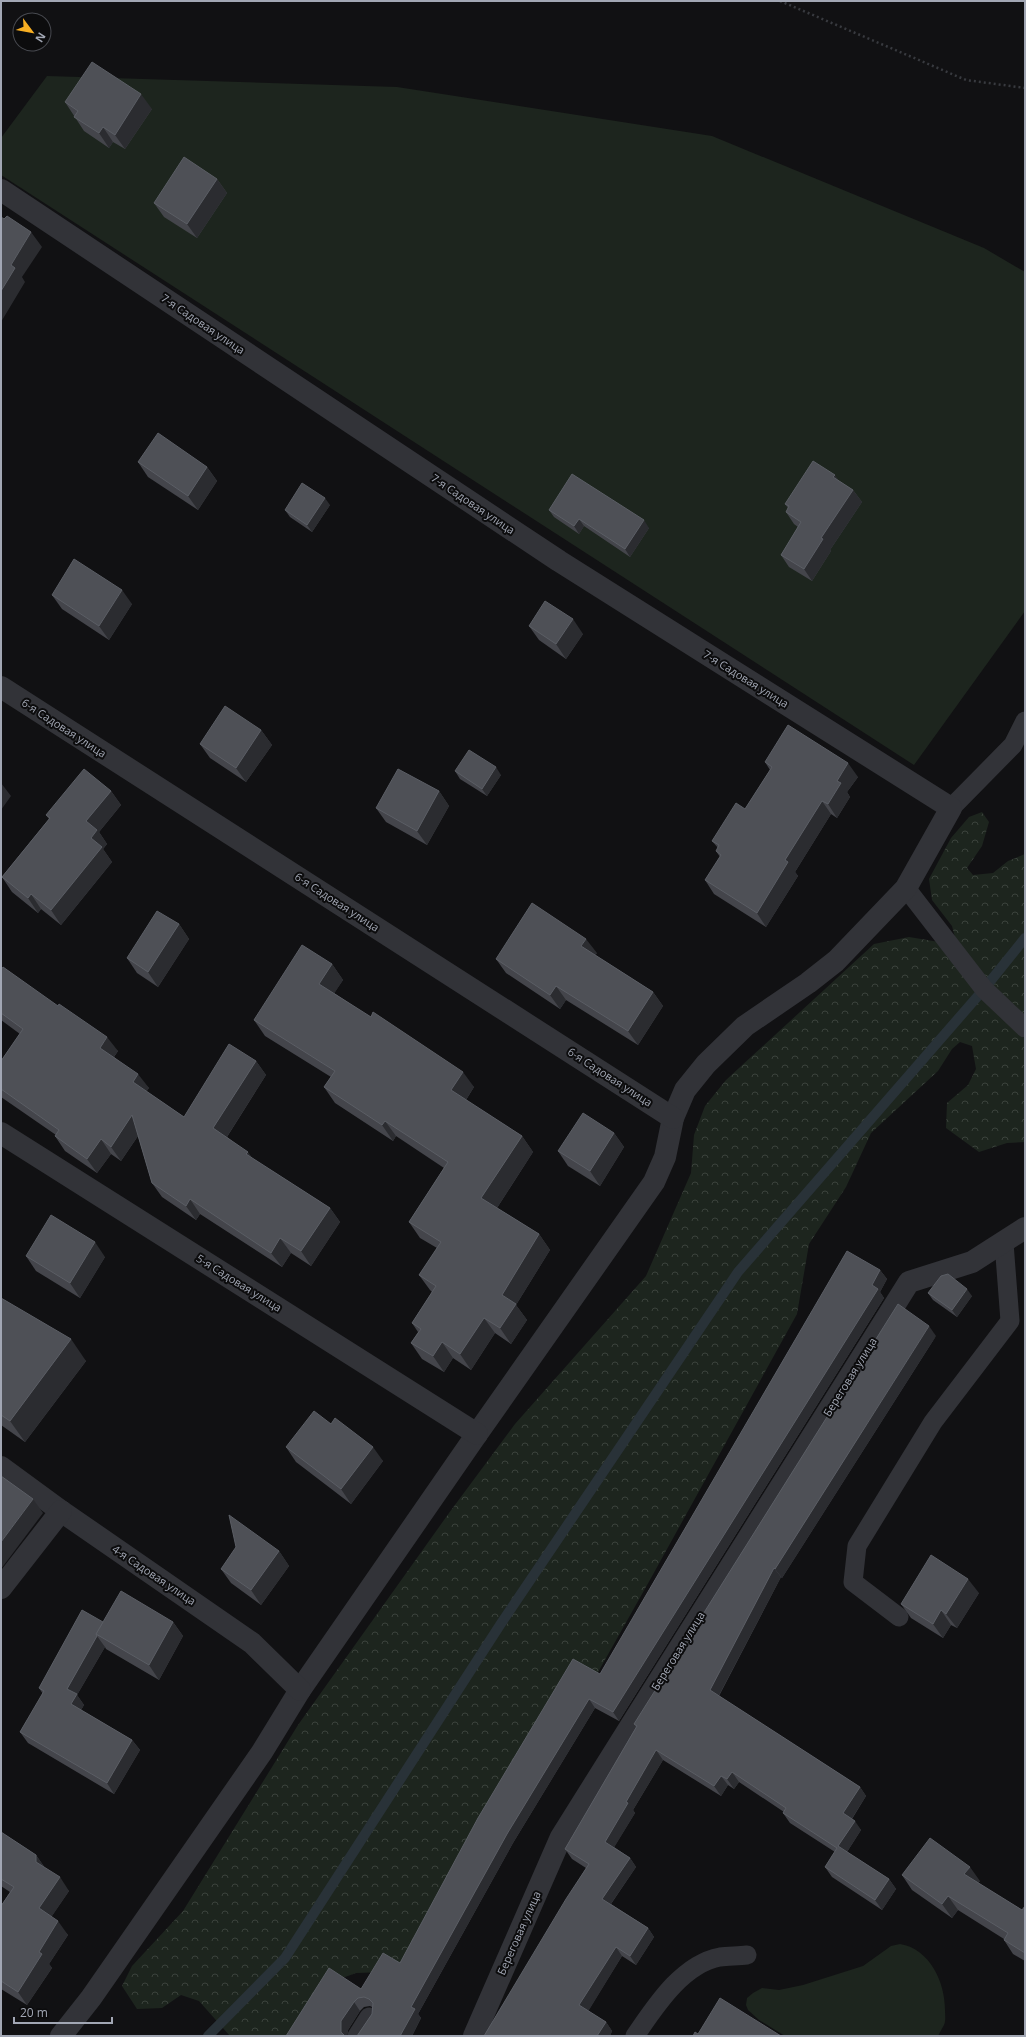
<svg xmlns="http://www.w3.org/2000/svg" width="1026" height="2037" viewBox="0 0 1026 2037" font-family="'Open Sans',sans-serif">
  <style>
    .green { fill: #1d251e }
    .forest { fill: url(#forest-crowns) }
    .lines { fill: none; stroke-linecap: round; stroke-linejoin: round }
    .stream { stroke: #293238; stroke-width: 10 }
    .path { stroke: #383a3f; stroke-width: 2.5; stroke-dasharray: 2 3; stroke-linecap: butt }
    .service { stroke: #323338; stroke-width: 19 }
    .minor { stroke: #323338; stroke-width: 22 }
    .wall { fill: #44454b }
    .shaded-wall { fill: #2b2c30 }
    .building { fill: #4e5056; stroke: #5b5e65 }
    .labels { text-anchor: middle; stroke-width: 4; stroke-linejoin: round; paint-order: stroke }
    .street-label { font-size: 11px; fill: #a2a7b4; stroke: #0c0c0d }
  </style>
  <defs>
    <pattern id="forest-crowns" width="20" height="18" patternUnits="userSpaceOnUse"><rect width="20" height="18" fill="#1d251e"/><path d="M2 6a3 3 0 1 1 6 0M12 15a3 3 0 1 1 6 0" fill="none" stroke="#3b423c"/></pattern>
  </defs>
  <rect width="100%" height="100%" fill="#111113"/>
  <g class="green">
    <path d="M47,76L397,87L712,136L984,248L1025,272V611L914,765L1,175V138Z"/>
    <path d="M900,1944C930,1949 945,1982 945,2010C945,2014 946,2021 944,2025C942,2029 940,2032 938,2036H785L759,2020L748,2010L746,2005L747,1998L753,1993L762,1988L779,1990L803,1985L863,1966L891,1946Z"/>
  </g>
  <path class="forest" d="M982,812L989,822L982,846L967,868L973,875L993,873L1008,861L1025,854V1017L1015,1030L1025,1039V1142L1007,1143L979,1152L946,1128L947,1103L968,1085L976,1069L972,1046L960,1042L952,1049L938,1071L871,1133L846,1187L809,1244L797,1314L651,1578L570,1722L411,1958L384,1972L356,1973L318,1987L325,2036H230L199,2001L181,1995L162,2008L137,2009L122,1986L132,1966L183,1911L298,1725L449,1513L515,1424L646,1276L691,1173L694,1135L705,1106L726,1080L874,944L909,937L957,945L952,926L932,900L929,879L951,838L969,817Z"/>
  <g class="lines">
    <path class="stream" d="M208,2036L285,1958L500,1625L738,1272L984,989L1025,938"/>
    <path class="path" d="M780,1L966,80L1025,88"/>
    <g class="service">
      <path d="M951,808L1013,745L1025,721"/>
      <path d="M906,888L984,989L1025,1028"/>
      <path d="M899,1617L853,1582L857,1546L933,1422L1010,1321L1004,1243"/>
      <path d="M357,2036L369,2017"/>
      <path d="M635,2036C655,2007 682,1964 720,1957C729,1956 738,1956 747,1955"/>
    </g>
    <g class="minor">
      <path d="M1,190L559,561L951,808L906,888L836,961L808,983L745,1026L706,1064L685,1090L673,1118L665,1157L654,1182L477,1434L300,1690L262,1752L91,1998L61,2036"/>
      <path d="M1,687L673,1118"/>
      <path d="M1,1133L477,1434"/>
      <path d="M1,1467L61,1511L252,1643L300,1690"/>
      <path d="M1,1588L61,1511"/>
      <path d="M474,2036L561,1837L909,1282L972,1262L1025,1228"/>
    </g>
  </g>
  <g class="wall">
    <path d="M65,102L152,109L125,149L113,142L109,148L84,131Z"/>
    <path d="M217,179L227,193L197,238L164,217L154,203Z"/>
    <path d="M138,462L207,467L217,481L198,510L148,477Z"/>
    <path d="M839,481L853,490L862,502L830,550L831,551L812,581L789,567L781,555L798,527L794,524L786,512L788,508L785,504Z"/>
    <path d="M330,505L312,532L290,517L285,510Z"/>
    <path d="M549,510L649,528L630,557L584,526L579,534L554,517Z"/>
    <path d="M52,595L132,604L109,640L62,609Z"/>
    <path d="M529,626L583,634L566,659L539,640Z"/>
    <path d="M261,730L272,745L246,782L210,758L200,744Z"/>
    <path d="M765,762L858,777L847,792L850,797L837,818L831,814L795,872L798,876L766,927L714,894L705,880L720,857L716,851L718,848L712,841L745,809L770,770Z"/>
    <path d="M455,771L501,775L487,796L460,779Z"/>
    <path d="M111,791L121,805L99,832L107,844L103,849L112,862L61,925L41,909L38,913L12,892L2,877L49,819L46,815Z"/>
    <path d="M439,791L449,806L427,845L386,822L376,808Z"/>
    <path d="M179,924L189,939L158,987L137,973L127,958Z"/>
    <path d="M597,953L595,955L653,992L663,1006L638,1045L566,1000L560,1009L506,973L496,959Z"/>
    <path d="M332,964L343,980L334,993L474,1087L466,1100L522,1136L533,1152L497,1208L539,1234L550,1250L516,1305L527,1320L511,1344L495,1333L471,1370L453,1358L444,1372L422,1359L411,1343L418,1332L412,1323L432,1292L430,1290L419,1275L437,1248L420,1238L409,1222L444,1168L396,1136L393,1141L335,1103L324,1087L331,1077L265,1036L254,1020Z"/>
    <path d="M1,970L118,1051L114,1057L149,1088L146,1091L184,1117L256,1061L266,1075L227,1137L252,1158L330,1208L340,1222L311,1266L291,1253L282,1267L200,1214L196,1220L162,1197L152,1183L138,1136L121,1161L111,1154L97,1173L65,1151L55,1136L56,1135L1,1097V1061L20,1034L1,1020Z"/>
    <path d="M614,1133L624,1147L600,1186L568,1166L558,1151Z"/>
    <path d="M26,1256L105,1257L80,1298L36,1271Z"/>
    <path d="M880,1270L887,1279L880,1292L884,1298L619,1721L595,1708L513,1843L418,2014L421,2018L412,2036H357L372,2014V2007L370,2006L364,2007L360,2011L348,2030L347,2036H286L361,1989L400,1963Z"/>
    <path d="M928,1293L972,1296L957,1317L933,1300Z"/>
    <path d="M1,1298L86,1361L25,1442L1,1425Z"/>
    <path d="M936,1336L782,1578L781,1577L719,1696L860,1787L866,1796L852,1819L861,1830L847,1852L889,1879L896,1889L882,1910L832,1877L825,1867L835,1852L790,1823L783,1813L784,1812L739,1782L734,1789L728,1785L721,1796L663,1760L633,1810L635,1813L614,1847L630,1858L636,1867L611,1904L648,1928L654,1937L636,1965L622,1956L588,2011L606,2022L612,2031L610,2036H484L586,1868L572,1859L565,1849L636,1727L634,1724Z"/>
    <path d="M331,1424L383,1461L351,1504L296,1462L286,1447Z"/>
    <path d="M279,1551L289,1566L261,1605L231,1583L221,1569Z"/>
    <path d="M979,1593L957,1628L951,1625L943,1638L911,1618L901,1604Z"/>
    <path d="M103,1622H173L183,1636L159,1680L106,1649L105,1647L77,1695L84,1705L81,1710L132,1740L140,1750L114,1794L28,1743L20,1732L43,1694L39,1688Z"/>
    <path d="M1,1832L36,1855L45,1868L69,1891L51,1917L68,1935L49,1964L52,1968L27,2005L1,1989V1906L10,1892L1,1886Z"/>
    <path d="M902,1875L980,1881L978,1883L1022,1910L1025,1906V1961L1013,1954L1004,1940V1939L958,1910L952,1918L912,1890Z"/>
  </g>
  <g class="shaded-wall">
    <path d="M141,94L152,109L125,149L115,135Z"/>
    <path d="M103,127L113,142L109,148L99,133Z"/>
    <path d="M217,179L227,193L197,238L187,224Z"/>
    <path d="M31,232L42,247L22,277L25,282L1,322V291L11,265Z"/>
    <path d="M207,467L217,481L198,510L188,496Z"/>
    <path d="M835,475L843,487L833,477Z"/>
    <path d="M853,490L862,502L830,550L831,551L812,581L804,569L821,538Z"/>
    <path d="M325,498L330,505L312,532L307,525Z"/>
    <path d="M579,519L584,526L579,534L574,526Z"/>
    <path d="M644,520L649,528L630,557L625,549Z"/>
    <path d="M122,590L132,604L109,640L99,626Z"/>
    <path d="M573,619L583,634L566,659L556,644Z"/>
    <path d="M261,730L272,745L246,782L236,768Z"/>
    <path d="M848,763L858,777L847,792L850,797L837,818L828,804L837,781Z"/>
    <path d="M496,767L501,775L487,796L482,789Z"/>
    <path d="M1,783L11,796L1,810Z"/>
    <path d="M111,791L121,805L99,832L107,844L103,849L112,862L61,925L51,910L91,838L86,821Z"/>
    <path d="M439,791L449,806L427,845L417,831Z"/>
    <path d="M822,801L831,814L795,872L798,876L766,927L757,913L785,860Z"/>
    <path d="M31,894L41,909L38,913L28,898Z"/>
    <path d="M179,924L189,939L158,987L148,972Z"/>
    <path d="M586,939L597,953L591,961L581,946Z"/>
    <path d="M332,964L343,980L330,1000L319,984Z"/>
    <path d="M556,986L566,1000L560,1009L550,995Z"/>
    <path d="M653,992L663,1006L638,1045L628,1031Z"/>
    <path d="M107,1037L118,1051L110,1062L100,1048Z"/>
    <path d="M256,1061L266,1075L223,1143L213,1128Z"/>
    <path d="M463,1072L474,1087L462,1106L451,1090Z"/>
    <path d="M138,1074L149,1088L143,1097L133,1082Z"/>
    <path d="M132,1115L142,1130L121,1161L111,1147Z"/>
    <path d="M385,1121L396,1136L393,1141L382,1125Z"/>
    <path d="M614,1133L624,1147L600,1186L590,1171Z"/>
    <path d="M522,1136L533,1152L493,1214L481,1198Z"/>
    <path d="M101,1139L111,1154L97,1173L87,1159Z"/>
    <path d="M248,1152L258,1166L246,1154Z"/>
    <path d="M190,1199L200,1214L196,1220L186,1206Z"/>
    <path d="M330,1208L340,1222L311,1266L301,1251Z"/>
    <path d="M539,1234L550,1250L516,1305L527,1320L511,1344L500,1328L502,1295Z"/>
    <path d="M280,1238L291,1253L282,1267L271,1253Z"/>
    <path d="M95,1242L105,1257L80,1298L70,1283Z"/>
    <path d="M880,1270L887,1279L880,1292L884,1298L619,1721L613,1712L872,1285Z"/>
    <path d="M967,1289L972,1296L957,1317L952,1310Z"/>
    <path d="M484,1318L495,1333L471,1370L460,1354Z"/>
    <path d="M929,1326L936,1336L782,1578L775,1569Z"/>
    <path d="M71,1339L86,1361L25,1442L10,1421Z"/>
    <path d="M442,1342L453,1358L444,1372L433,1356Z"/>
    <path d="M373,1447L383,1461L351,1504L341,1489Z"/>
    <path d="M33,1499L43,1513L1,1569V1542Z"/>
    <path d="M279,1551L289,1566L261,1605L251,1590Z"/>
    <path d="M774,1568L781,1577L717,1699L710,1690Z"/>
    <path d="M968,1579L979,1593L957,1628L946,1614Z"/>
    <path d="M941,1610L951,1625L943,1638L933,1624Z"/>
    <path d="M173,1622L183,1636L159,1680L149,1665Z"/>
    <path d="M97,1636L105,1647L77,1695L84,1705L78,1715L71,1704L67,1689Z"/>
    <path d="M589,1699L595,1708L513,1843L418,2014L421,2018L412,2036H401L411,2007L507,1834Z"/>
    <path d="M132,1740L140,1750L114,1794L107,1783Z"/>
    <path d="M656,1750L663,1760L633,1810L635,1813L612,1851L605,1842L626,1802Z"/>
    <path d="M732,1772L739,1782L734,1789L727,1779Z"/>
    <path d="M721,1776L728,1785L721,1796L714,1786Z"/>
    <path d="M860,1787L866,1796L849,1823L843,1813Z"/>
    <path d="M855,1821L861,1830L845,1855L838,1846Z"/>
    <path d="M36,1855L45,1868L36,1862Z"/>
    <path d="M630,1858L636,1867L608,1908L602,1899Z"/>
    <path d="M970,1867L980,1881L974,1888L964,1874Z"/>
    <path d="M60,1877L69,1891L48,1922L39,1908Z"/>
    <path d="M889,1879L896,1889L882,1910L875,1900Z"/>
    <path d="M948,1896L958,1910L952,1918L942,1904Z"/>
    <path d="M58,1921L68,1935L49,1964L52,1968L27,2005L18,1992L39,1952Z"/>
    <path d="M648,1928L654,1937L636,1965L630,1956Z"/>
    <path d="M616,1947L622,1956L586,2015L579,2005Z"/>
    <path d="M354,2002L360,2011L348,2030L347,2036H344L341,2032V2021Z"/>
    <path d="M606,2022L612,2031L610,2036H597Z"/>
  </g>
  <g class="building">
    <path d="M92,62L141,94L115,135L103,127L99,133L74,117L78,111L65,102Z"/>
    <path d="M184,157L217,179L187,224L154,203Z"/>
    <path d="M7,216L31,232L11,265L15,268L1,291V217L4,219Z"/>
    <path d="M158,433L207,467L188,496L138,462Z"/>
    <path d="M813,461L835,475L833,477L853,490L821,538L823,539L804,569L781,555L801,522L786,512L789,506L785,504Z"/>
    <path d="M572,474L644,520L625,549L579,519L574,526L549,510Z"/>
    <path d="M302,483L325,498L307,525L285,510Z"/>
    <path d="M74,559L122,590L99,626L52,595Z"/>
    <path d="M545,601L573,619L556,644L529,626Z"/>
    <path d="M225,706L261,730L236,768L200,744Z"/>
    <path d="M788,725L848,763L837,781L841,783L828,804L822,801L785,860L788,862L757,913L705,880L721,855L716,851L719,845L712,841L736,803L745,809L772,767L765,762Z"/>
    <path d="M469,750L496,767L482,789L455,771Z"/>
    <path d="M84,769L111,791L86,821L97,830L91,838L102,847L51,910L31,894L28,898L2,877L50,818L46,815Z"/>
    <path d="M398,769L439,791L417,831L376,808Z"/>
    <path d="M532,903L586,939L581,946L653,992L628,1031L556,986L550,995L496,959Z"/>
    <path d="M157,911L179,924L148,972L127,958Z"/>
    <path d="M302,945L332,964L319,984L371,1017L373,1012L463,1072L451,1090L522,1136L481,1198L539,1234L502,1295L516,1304L500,1328L484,1318L460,1354L442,1342L433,1356L411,1343L421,1329L412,1323L436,1286L419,1275L441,1242L409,1222L448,1162L385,1121L382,1125L324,1087L335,1071L254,1020Z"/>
    <path d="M3,967L58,1006L59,1004L107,1037L100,1048L138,1074L133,1082L184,1117L229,1044L256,1061L213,1128L248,1152L246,1154L330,1208L301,1251L280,1238L271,1253L190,1199L186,1206L152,1183L132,1115L111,1147L101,1139L87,1159L55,1136L59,1130L1,1089V1061L23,1029L1,1013V970Z"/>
    <path d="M583,1113L614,1133L590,1171L558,1151Z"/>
    <path d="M51,1215L95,1242L70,1283L26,1256Z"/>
    <path d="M847,1251L880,1270L872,1285L878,1289L613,1712L589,1699L507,1834L411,2007L415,2009L400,2036H357L372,2014L373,2003L369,1999L364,1997L358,1998L354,2002L341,2021V2032L345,2036H286L329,1968L361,1989L383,1953L400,1963L478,1818L573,1659L600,1674Z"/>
    <path d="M948,1274L967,1289L952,1310L928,1293L941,1276Z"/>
    <path d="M1,1298L71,1339L10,1421L1,1415Z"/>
    <path d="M898,1304L929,1326L775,1569L774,1568L710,1690L860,1787L843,1813L855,1821L838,1846L889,1879L875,1900L825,1867L837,1848L783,1813L786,1808L732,1772L727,1779L721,1776L714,1786L656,1750L626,1802L628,1803L605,1842L630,1858L602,1899L648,1928L630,1956L616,1947L579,2005L606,2022L597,2036H484L566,1899L589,1864L565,1849L637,1726L634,1724Z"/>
    <path d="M314,1411L331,1424L335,1418L373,1447L341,1489L286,1447Z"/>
    <path d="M1,1476L33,1499L1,1542Z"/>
    <path d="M229,1515L279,1551L251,1590L221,1569L236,1547Z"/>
    <path d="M931,1555L968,1579L946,1614L941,1610L933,1624L901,1604Z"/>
    <path d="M121,1591L173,1622L149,1665L96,1634Z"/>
    <path d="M82,1610L103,1622L96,1634L97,1636L67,1689L77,1694L71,1704L132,1740L107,1783L20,1732L44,1691L39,1688Z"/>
    <path d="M1,1832L36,1855V1862L60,1877L39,1908L58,1921L39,1952L42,1954L18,1992L1,1981V1906L14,1887L1,1879Z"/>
    <path d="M930,1838L970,1867L964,1874L1022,1910L1025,1906V1953L1004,1940L1008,1933L948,1896L942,1904L902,1875Z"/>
    <path d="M720,1998L781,2036H693L695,2032L698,2034Z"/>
  </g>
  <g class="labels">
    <g class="street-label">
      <text transform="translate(203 324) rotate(34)" y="4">7-я Садовая улица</text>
      <text transform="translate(473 504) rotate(34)" y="4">7-я Садовая улица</text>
      <text transform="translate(746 679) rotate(32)" y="4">7-я Садовая улица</text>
      <text transform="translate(64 728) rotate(33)" y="4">6-я Садовая улица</text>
      <text transform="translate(337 902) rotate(33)" y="4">6-я Садовая улица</text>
      <text transform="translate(610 1077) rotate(33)" y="4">6-я Садовая улица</text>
      <text transform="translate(239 1283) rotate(32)" y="4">5-я Садовая улица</text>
      <text transform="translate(850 1377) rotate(-58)" y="4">Береговая улица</text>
      <text transform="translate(154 1575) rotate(34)" y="4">4-я Садовая улица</text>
      <text transform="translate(678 1651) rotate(-58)" y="4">Береговая улица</text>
      <text transform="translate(519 1933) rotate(-66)" y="4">Береговая улица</text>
    </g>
  </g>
  <rect width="1026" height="2037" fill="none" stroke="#a2a7b4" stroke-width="4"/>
  <g transform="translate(32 32) rotate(122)"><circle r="19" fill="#0c0c0d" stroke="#484a50"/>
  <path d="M0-3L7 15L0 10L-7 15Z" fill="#f8af23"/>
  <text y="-6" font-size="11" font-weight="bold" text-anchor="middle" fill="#a2a7b4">N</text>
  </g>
  <path d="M14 2017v6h98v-6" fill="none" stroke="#a2a7b4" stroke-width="2"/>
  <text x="20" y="2017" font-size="12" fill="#a2a7b4" stroke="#0c0c0d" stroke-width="3" paint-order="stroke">20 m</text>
</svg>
